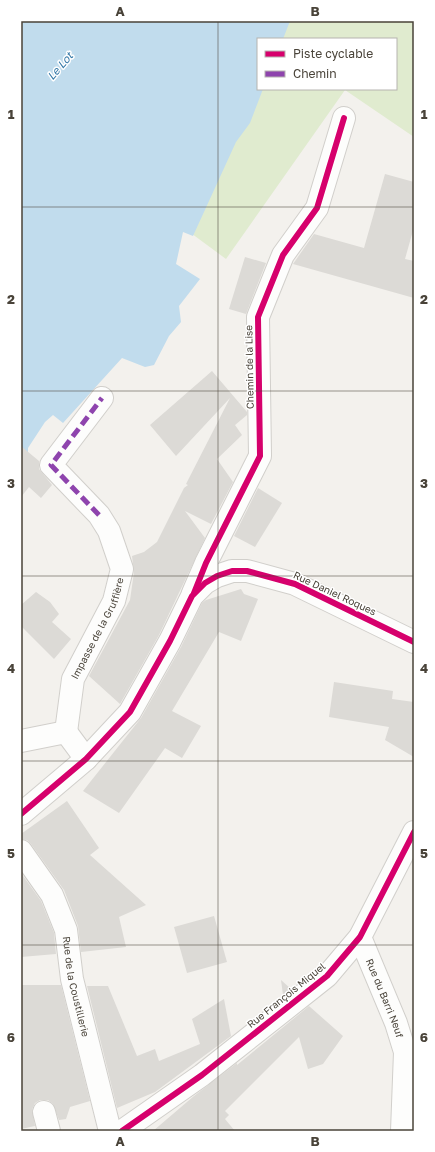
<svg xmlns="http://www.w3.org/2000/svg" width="435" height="1152" viewBox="0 0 435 1152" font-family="'Golos Text',sans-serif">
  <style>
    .green { fill: #e0ebcf }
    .water { fill: #c1dced }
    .building { fill: #dcdad6 }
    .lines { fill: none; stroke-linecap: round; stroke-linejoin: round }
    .minor-casing { stroke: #d1cfcb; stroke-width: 24 }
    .minor { stroke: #fdfdfc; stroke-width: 22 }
    .quiet { stroke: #8e44ad; stroke-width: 5; stroke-dasharray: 10 5; stroke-linecap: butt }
    .cycleway-casing { stroke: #fff; stroke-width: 8 }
    .cycleway { stroke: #d6006c; stroke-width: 6 }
    .grid { fill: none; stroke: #494339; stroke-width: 1; stroke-opacity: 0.55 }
    .labels { text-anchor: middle; stroke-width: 3; stroke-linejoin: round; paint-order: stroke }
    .street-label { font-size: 10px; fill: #494339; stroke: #fff }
    .water-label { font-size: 11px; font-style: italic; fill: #3579a8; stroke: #fff }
    .neatline { fill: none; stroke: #494339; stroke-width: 1.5 }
    .grid-label { font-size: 13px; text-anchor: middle; font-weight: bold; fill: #494339 }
  </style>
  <rect width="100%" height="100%" fill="#f3f1ed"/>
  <path class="green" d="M270,21H414V137L345,90L226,259L161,211L258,89H396V39H260Z"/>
  <path class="water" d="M21,21H290L283,39H258V89H263L250,123L236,142L193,236L183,232L176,264L200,279L179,306L181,322L169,336L154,365L145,367L122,358L63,423L53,415L45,422L28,448V452L21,459Z"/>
  <g class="building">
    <path d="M385,174L414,182V227L405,259L414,261V298L293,264L314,234L364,248Z"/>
    <path d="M245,257L266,263L246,314L229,309Z"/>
    <path d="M212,371L247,412V415L235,425L242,435L217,459L233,482L211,524L185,511L205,538L159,635L120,704L89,676L130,600L134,572L132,556L144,552L157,542L184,488L188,485L186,484L230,398L176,456L150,425Z"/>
    <path d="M21,446L39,461V469L52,485L41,498L29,487L21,497Z"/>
    <path d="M258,488L282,503L255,547L234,536Z"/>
    <path d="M241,589L244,594L258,599L241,641L219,632L172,711L201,726L182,758L165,748L119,813L83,791L141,718L181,647L202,603L206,600Z"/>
    <path d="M36,592L50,602L59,614L52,622L71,639L54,659L21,626V605Z"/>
    <path d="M334,682L393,691L392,699L414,702V757L385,740L389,727L329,717Z"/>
    <path d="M67,801L99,848L90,855L146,905L119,917L126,947L81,952L78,926L64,890L31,844L27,840L21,839V834Z"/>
    <path d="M21,873L41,901L54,933L56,954L21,957Z"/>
    <path d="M214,916L227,962L187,973L174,927Z"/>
    <path d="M281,980L291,989L283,995Z"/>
    <path d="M21,985H61L90,1101L70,1107L66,1119L59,1120L53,1104L48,1100H40L35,1103L32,1109L35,1126L21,1129Z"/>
    <path d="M87,986H108L137,1056L155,1049L159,1061L200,1044L192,1019L224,999L231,1036L155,1092L117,1108Z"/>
    <path d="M309,1006L343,1036L323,1064L308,1069L299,1037L225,1111L229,1115L225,1119L235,1131H153L194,1096L237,1063V1065Z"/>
  </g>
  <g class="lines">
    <g class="minor-casing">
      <g id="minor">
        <path d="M193,593L206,563L260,456L258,317L283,255L317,208L344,118"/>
        <path id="s1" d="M66,732L73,679L114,601L122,569L109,531L99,515L51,465L102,398"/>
        <path d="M21,741L66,732L86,759"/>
        <path d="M21,814L86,759L130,712L170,641L192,596L205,583L217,576L232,571H247L295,584L414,642"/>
        <path id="s2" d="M21,851L52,895L66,930L72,979L110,1131"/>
        <path id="s3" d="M360,937L396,1023L405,1052L402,1131"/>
        <path d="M44,1112L49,1131"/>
        <path d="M122,1131L202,1075L327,976L360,937L414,832"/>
      </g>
    </g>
    <use href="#minor" class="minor"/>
    <path class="quiet" d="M99,515L51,465L102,398"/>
    <g class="cycleway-casing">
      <g id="cycleway">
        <path d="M194,593L206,563L260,456L258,317L283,255L317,208L344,118"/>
        <path d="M21,814L86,759L130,712L170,641L192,596L205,583L217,576L232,571H247L295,584L414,642"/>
        <path d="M122,1131L202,1075L327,976L360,937L414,832"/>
      </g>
    </g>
    <use href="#cycleway" class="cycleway"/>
  </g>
  <path class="grid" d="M218,21V1131M21,207H414M21,391H414M21,576H414M21,761H414M21,945H414"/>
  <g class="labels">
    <g class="street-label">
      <text transform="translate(249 367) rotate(-91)" y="4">Chemin de la Lise</text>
      <text transform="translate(335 593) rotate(25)" y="4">Rue Daniel Roques</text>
      <text dy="4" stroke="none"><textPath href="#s1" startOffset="110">Impasse de la Gruffière</textPath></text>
      <text dy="4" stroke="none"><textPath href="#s2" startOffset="149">Rue de la Coustillerie</textPath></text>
      <text transform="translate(286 995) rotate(-39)" y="4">Rue François Miquel</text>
      <text dy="4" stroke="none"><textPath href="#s3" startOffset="66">Rue du Barri Neuf</textPath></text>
    </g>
    <g class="water-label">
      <text transform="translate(60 66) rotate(-49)" y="4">Le Lot</text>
    </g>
  </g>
  <rect width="435" height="1152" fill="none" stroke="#ffffff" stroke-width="44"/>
  <rect x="257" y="38" width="140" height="52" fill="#ffffff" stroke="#b6b4b0"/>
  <rect x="265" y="51" width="20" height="6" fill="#d6006c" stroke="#b6b4b0"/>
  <text x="293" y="58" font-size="12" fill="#494339">Piste cyclable</text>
  <rect x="265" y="71" width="20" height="6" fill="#8e44ad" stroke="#b6b4b0"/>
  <text x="293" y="78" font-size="12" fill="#494339">Chemin</text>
  <rect x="22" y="22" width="391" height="1108" class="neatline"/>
  <g class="grid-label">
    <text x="120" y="16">A</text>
    <text x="315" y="16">B</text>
    <text x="11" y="119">1</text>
    <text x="424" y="119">1</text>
    <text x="11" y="304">2</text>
    <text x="424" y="304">2</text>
    <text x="11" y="488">3</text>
    <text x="424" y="488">3</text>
    <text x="11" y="673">4</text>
    <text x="424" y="673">4</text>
    <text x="11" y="858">5</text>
    <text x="424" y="858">5</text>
    <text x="11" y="1042">6</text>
    <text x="424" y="1042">6</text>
    <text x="120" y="1146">A</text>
    <text x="315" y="1146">B</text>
  </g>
</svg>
